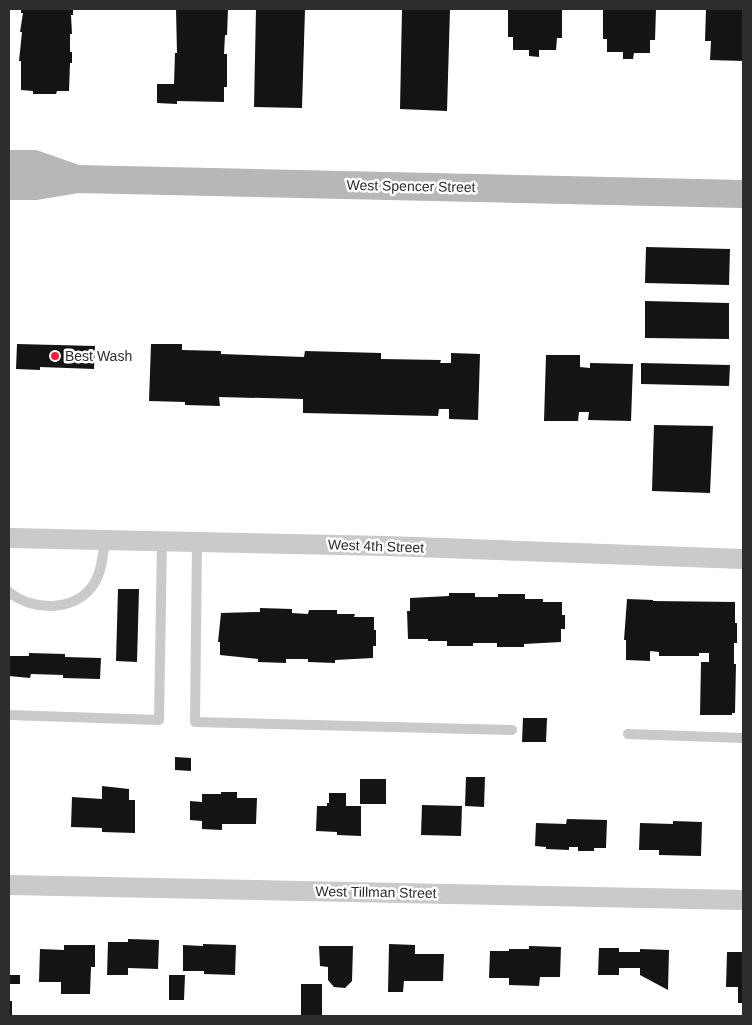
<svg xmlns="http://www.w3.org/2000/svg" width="752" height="1025" viewBox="0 0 752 1025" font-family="Arial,sans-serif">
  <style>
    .building { fill: #141414 }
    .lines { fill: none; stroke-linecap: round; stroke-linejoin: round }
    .lane { stroke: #cacaca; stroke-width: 10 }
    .street { stroke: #cacaca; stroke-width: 20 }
    .secondary { stroke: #b7b7b7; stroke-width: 28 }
    .poi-dot { fill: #f61d40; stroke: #fff; stroke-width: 2 }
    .labels { text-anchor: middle; stroke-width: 5; stroke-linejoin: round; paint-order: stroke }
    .street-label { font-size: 14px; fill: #2d2d2d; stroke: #fff }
    .poi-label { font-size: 14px; fill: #2d2d2d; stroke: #fff; text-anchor: start }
  </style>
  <rect width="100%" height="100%" fill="#fff"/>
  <g class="building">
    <path d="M21,9H73V15H71L72,34H70V52H72V63H70L69,91H57L56,94H33V91L21,90V61H19L22,32H20L23,13H21Z"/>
    <path d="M176,9H228L227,35H225L224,54H227V87H224V102L177,101V104L157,103V84H174L175,53H177Z"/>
    <path d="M256,9H305L302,108L254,107Z"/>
    <path d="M402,9H450L447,111L400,109Z"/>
    <path d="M508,9H562V38H557L556,50H539V57L529,56V50H513V37H508Z"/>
    <path d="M603,9H656L655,40H650V53H634L633,59H623V52H607V39H603Z"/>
    <path d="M706,9H743V61L710,60L711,41H705Z"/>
    <path d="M646,247L730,249L729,285L645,283Z"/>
    <path d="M645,301L729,303V339L645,338Z"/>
    <path d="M17,344L95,346L94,369L40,367V370L16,369Z"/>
    <path d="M151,344H182V350L221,351V354L304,357L305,351L381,353V359L441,360L440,363H451V353L480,354L478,420L449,419V409H439L438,416L303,413V399L219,397L220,406L185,405V402L149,401Z"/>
    <path d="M546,355H580V367L590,368V363L633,364L631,421L588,420L589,412H579L578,421H544Z"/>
    <path d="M641,363L730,365L729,386L641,384Z"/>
    <path d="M654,425L713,426L710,493L652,491Z"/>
    <path d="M118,589H139L137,662L116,661Z"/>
    <path d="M449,593H475V597H498V594H525V599H543V602H562V615H565V629H561V642L524,644V647H497V643H473V646H447V641H428V639H408L407,611H410V598L449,596Z"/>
    <path d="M627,599L653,600V601L735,602V623H737V643H734V664H736L735,713H732V715H700L701,662H709V653H699V656H659V652L650,651V661L626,660V640H624Z"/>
    <path d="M260,608L292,609V613L308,614L309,610H337V614H355L354,617H374V630H376V646H373V658L335,660V663L308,662V659H286V663L258,662V659L220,655V642H218L221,613L260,612Z"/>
    <path d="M29,653L65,654V657L101,658L100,679L63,678V675L31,674L30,678L9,676V656H29Z"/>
    <path d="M523,718H547L546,742H522Z"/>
    <path d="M175,757L191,758V771L175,770Z"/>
    <path d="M466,777H485L484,807L465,806Z"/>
    <rect x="360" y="779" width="26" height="25"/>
    <path d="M102,786L129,789V800H135V833L102,832V828L71,827L72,797L102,799Z"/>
    <path d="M221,792H237V798H257L256,824H222V830L202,829V821L190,820V801L202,802V794H221Z"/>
    <path d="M329,793H346V806H361V836L337,835V832L316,831L317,806H327V803H329Z"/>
    <path d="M422,805L462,806L461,836L421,835Z"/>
    <path d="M567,819L607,820L606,848H594V851H578V847H569V850L546,849V847L535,846L536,823L566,824Z"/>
    <path d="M673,821L702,822L701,856L659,855V850H639L640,823L673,824Z"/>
    <path d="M128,939L159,940L158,969L128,968V975H107L108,942H128Z"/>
    <path d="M203,944L236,945L235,975L204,974V971H183V945L203,946Z"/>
    <path d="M389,944L415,945V954H444L443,981H404L403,992H388Z"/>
    <path d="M64,945H95V967H91L90,994H61V982H39L40,949L64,950Z"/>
    <path d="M319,946H353L352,981L345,988L334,987L328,980V967L320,966Z"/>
    <path d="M529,946L561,947L560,977H540L539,986L509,985V978H489L490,951H509V949H529Z"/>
    <path d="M599,948H619V952H640V949L669,950L668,990L640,975V968H619V975H598Z"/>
    <path d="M727,952H743V1003H738V987H726Z"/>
    <rect x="9" y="975" width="11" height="9"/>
    <path d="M169,975H185L184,1000H169Z"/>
    <rect x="301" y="984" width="21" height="31"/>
    <rect x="9" y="1001" width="3" height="15"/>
  </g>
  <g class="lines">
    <g class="lane">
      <path d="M197,542L195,722L512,730"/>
      <path d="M9,592C33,612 78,612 95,582C102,570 103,554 105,540"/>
      <path d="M9,715L159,720L162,541"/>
      <path d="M628,734L743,738"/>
    </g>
    <g class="street">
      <path d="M9,538L387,546L743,559"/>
      <path d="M9,885L743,900"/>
    </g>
    <g class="secondary">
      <path d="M9,164H34L74,178"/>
      <path d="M9,186H36L78,179L743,194"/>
    </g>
  </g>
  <circle class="poi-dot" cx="55" cy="356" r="5"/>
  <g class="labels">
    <g class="street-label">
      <text transform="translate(411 186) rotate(1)" y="5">West Spencer Street</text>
      <text transform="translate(376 546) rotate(2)" y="5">West 4th Street</text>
      <text transform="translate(376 892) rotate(1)" y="5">West Tillman Street</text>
    </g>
    <g class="poi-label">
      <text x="65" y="361">Best Wash</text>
    </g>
  </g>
  <rect width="752" height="1025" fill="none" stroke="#2d2d2d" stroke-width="20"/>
</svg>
